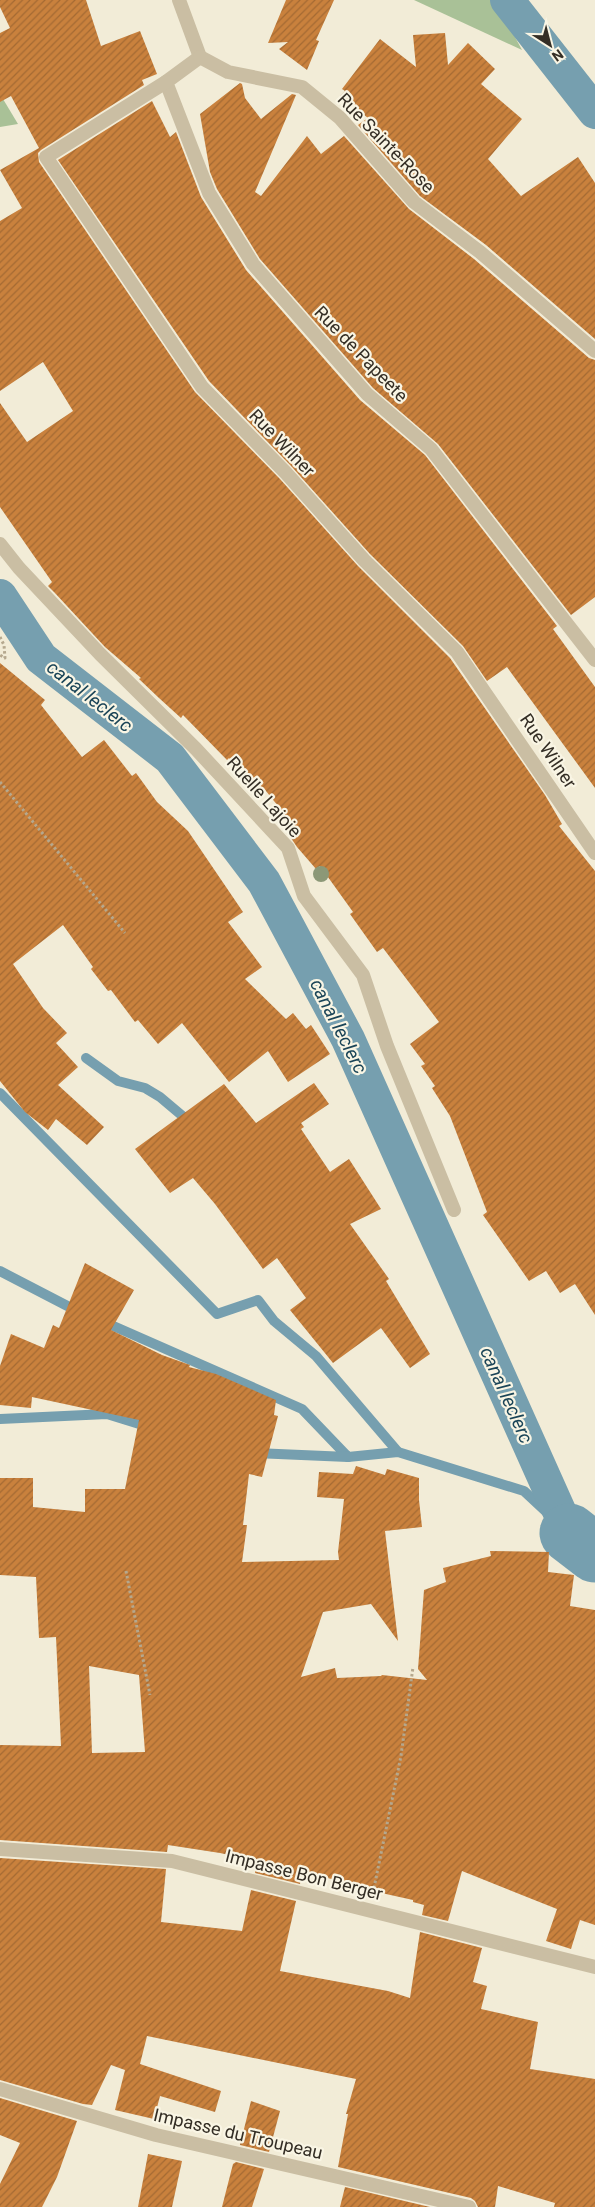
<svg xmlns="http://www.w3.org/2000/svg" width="595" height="2207" viewBox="0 0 595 2207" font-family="Roboto,sans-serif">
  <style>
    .green { fill: #a9c197 }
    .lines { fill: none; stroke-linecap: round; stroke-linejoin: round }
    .stream { stroke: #769faf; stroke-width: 10 }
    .canal { stroke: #769faf; stroke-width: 34 }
    .river { stroke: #769faf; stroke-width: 59 }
    .building { fill: url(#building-hatch); fill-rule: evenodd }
    .path { stroke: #b5a88e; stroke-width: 3; stroke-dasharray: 2.5 2.5; stroke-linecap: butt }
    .minor { stroke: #cabea3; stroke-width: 14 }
    .tree { fill: #8c9877 }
    .labels { text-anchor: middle; stroke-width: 4.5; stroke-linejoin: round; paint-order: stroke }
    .street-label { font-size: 18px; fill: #342e25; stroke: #f9f5e4 }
    .water-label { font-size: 19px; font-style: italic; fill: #1a4457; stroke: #f9f5e4 }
  </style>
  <defs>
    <pattern id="building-hatch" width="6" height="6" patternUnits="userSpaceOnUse" patternTransform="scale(1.25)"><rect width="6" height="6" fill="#c9813d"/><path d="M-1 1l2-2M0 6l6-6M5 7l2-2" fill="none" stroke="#a46a33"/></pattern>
  </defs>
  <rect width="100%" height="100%" fill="#f2ecd7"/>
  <g class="green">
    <path d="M414,0H495L522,50Z"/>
    <path d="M0,94L18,124L0,127Z"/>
  </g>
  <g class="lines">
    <g class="stream">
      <path d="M86,1058L118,1081L145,1088L160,1097L192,1124"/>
      <path d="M0,1093L217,1314L258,1300L274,1321L316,1356L398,1452"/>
      <path d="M0,1271L79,1312"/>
      <path d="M102,1321L302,1409L348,1457L398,1452L524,1491L569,1533"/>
      <path d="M0,1419L107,1414L149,1427"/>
      <path d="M255,1453L348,1457"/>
    </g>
    <g class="canal">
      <path d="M507,0L595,112"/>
      <path d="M0,596L41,658L170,758L264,882L348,1039L569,1533"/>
    </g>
    <path class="river" d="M569,1533L595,1553"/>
  </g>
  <g class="building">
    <path d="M0,0H86L101,46L140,31L157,74L142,80L144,85L41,150L38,153L39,162L195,392L280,479L358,566L450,658L545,795L562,824L559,826L595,871V1315L575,1284L560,1293L546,1271L529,1281L483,1215L487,1212L450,1116L432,1088L435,1086L421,1066L425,1064L410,1044L439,1022L383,948L377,952L350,914L353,912L320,866L316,869L297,847L291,838L298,831L266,791L246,773L244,775L229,758L227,760L183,715L181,718L159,698L139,679L141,678L105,647L54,592L48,586L52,582L0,507V403L27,442L73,411L43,362L0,391V221L22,208L0,170L39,148L11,96L0,102V33L10,28L0,7Z"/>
    <path d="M286,0H334L316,40L319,41L307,70L279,49L288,42L268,43Z"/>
    <path d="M445,33L448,65L468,43L495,69L481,84L522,119L488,159L521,196L578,157L595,183V339L486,245L420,196L358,125L368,118L340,96L345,91L342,89L380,39L416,67L413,35Z"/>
    <path d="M240,83L242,84L245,98L261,119L292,94L296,95L255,192L261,196L307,136L321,154L344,136L409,209L474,259L589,358L595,360V597L571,615L438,444L373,388L260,259L217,189L210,172L200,114Z"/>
    <path d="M152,101L170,137L176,132L201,197L246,270L360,400L425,455L557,626L553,629L595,687V788L507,667L487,681L463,646L370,554L292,467L209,381L58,160Z"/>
    <path d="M0,663L45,700L41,705L82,757L104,740L132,776L136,773L157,802L188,831L243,912L228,922L262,967L245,979L286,1019L293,1013L306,1029L311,1025L330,1054L288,1082L268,1051L229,1082L182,1023L158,1044L138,1020L135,1022L111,990L108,991L91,969L93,967L63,925L13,964L43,1008L67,1033L56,1043L78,1067L58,1085L104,1127L87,1145L56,1119L48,1130L25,1112L0,1081Z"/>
    <path d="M314,1083L329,1104L301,1123L304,1127L301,1129L330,1172L349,1159L381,1209L350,1224L389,1279L386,1281L430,1354L410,1368L381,1328L333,1363L290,1310L306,1298L277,1258L263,1269L215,1204L193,1178L170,1193L135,1149L224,1084L256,1123Z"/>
    <path d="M85,1263L134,1290L111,1330L162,1355L190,1365L189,1367L216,1374L276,1400L274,1415L278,1416L262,1477L249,1474L243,1525H247L242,1562L339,1560L338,1552L344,1499L317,1497L319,1472L353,1474L356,1466L385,1475L387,1469L419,1478V1500L422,1527L385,1531L398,1641L371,1604L323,1612L301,1677L335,1668L337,1678L381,1676L382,1675L427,1680L418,1669L424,1590L446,1582L443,1568L491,1556L490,1551L549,1552L548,1572L574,1575L570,1606L595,1610V1925L580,1920L571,1949L546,1941L557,1909L462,1871L448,1921L422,1915L424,1905L413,1902V1900L377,1892V1890L352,1884V1883L302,1873L300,1884L255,1873L257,1861L220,1853L168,1845L167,1852L0,1840V1745L61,1746L56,1637L39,1638L36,1577L0,1575V1478H33V1507L85,1512V1489H125L139,1420L32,1397L31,1408L0,1405V1366L11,1334L44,1348L53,1325L59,1328ZM89,1666L139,1675L145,1752L92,1753Z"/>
    <path d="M0,1858L166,1869L161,1922L242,1931L251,1890L296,1901L280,1971L388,1991L410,1998L420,1932L482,1948L473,1982L487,1986L481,2009L538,2022L530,2069L595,2079V2207H554L555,2203L498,2186L495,2207H478L475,2201L471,2198L338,2167L348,2114H346L356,2079L147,2036L140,2064L221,2091L215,2112L160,2096L154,2119L115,2110L125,2070L111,2065L92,2105L83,2104L0,2080Z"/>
    <path d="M0,2098L77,2121L57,2177L42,2207H0V2184L20,2143L0,2135Z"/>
    <path d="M251,2101L280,2111L269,2152L240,2145Z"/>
    <path d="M148,2154L182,2161L172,2207H138Z"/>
    <path d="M236,2162L264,2169L252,2207H222L233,2164Z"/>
    <path d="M345,2187L430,2207H340Z"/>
  </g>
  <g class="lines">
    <g class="path">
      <path d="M0,637L4,645L5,658L0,655"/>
      <path d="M0,782L125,933"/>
      <path d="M126,1571L150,1695"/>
      <path d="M374,1888L401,1756L413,1667"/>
    </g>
    <g class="minor">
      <path d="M179,0L200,57"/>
      <path d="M200,57L166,82L209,193L253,264L367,394L431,449L595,660"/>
      <path d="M200,57L228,72L302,87L340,118L414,202L480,252L595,351"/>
      <path d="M166,82L46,157L202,387L286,473L364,560L457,652L595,853"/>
      <path d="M0,544L19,568L100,654L196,749L288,848L304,896L363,975L387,1046L454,1210"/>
      <path d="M0,1849L172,1861L595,1967"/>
      <path d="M0,2089L156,2135L469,2207"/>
    </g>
  </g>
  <circle class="tree" cx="321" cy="874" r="8"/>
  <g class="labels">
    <g class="street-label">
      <text transform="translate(386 143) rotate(46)" y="6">Rue Sainte-Rose</text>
      <text transform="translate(361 354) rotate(46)" y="6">Rue de Papeete</text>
      <text transform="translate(282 443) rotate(46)" y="6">Rue Wilner</text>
      <text transform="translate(548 751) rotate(56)" y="6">Rue Wilner</text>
      <text transform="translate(264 797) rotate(48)" y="6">Ruelle Lajoie</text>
      <text transform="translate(304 1875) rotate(14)" y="6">Impasse Bon Berger</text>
      <text transform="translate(238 2134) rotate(13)" y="6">Impasse du Troupeau</text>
    </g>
    <g class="water-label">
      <text transform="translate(90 696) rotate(38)" y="7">canal leclerc</text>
      <text transform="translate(339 1026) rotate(63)" y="7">canal leclerc</text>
      <text transform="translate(507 1395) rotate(66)" y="7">canal leclerc</text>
    </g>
  </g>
  <g transform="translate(550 45) rotate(144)" stroke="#f9f5e4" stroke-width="4" paint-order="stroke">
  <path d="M0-4L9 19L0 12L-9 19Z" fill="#342e25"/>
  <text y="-8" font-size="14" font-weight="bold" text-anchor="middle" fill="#342e25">N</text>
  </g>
</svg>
